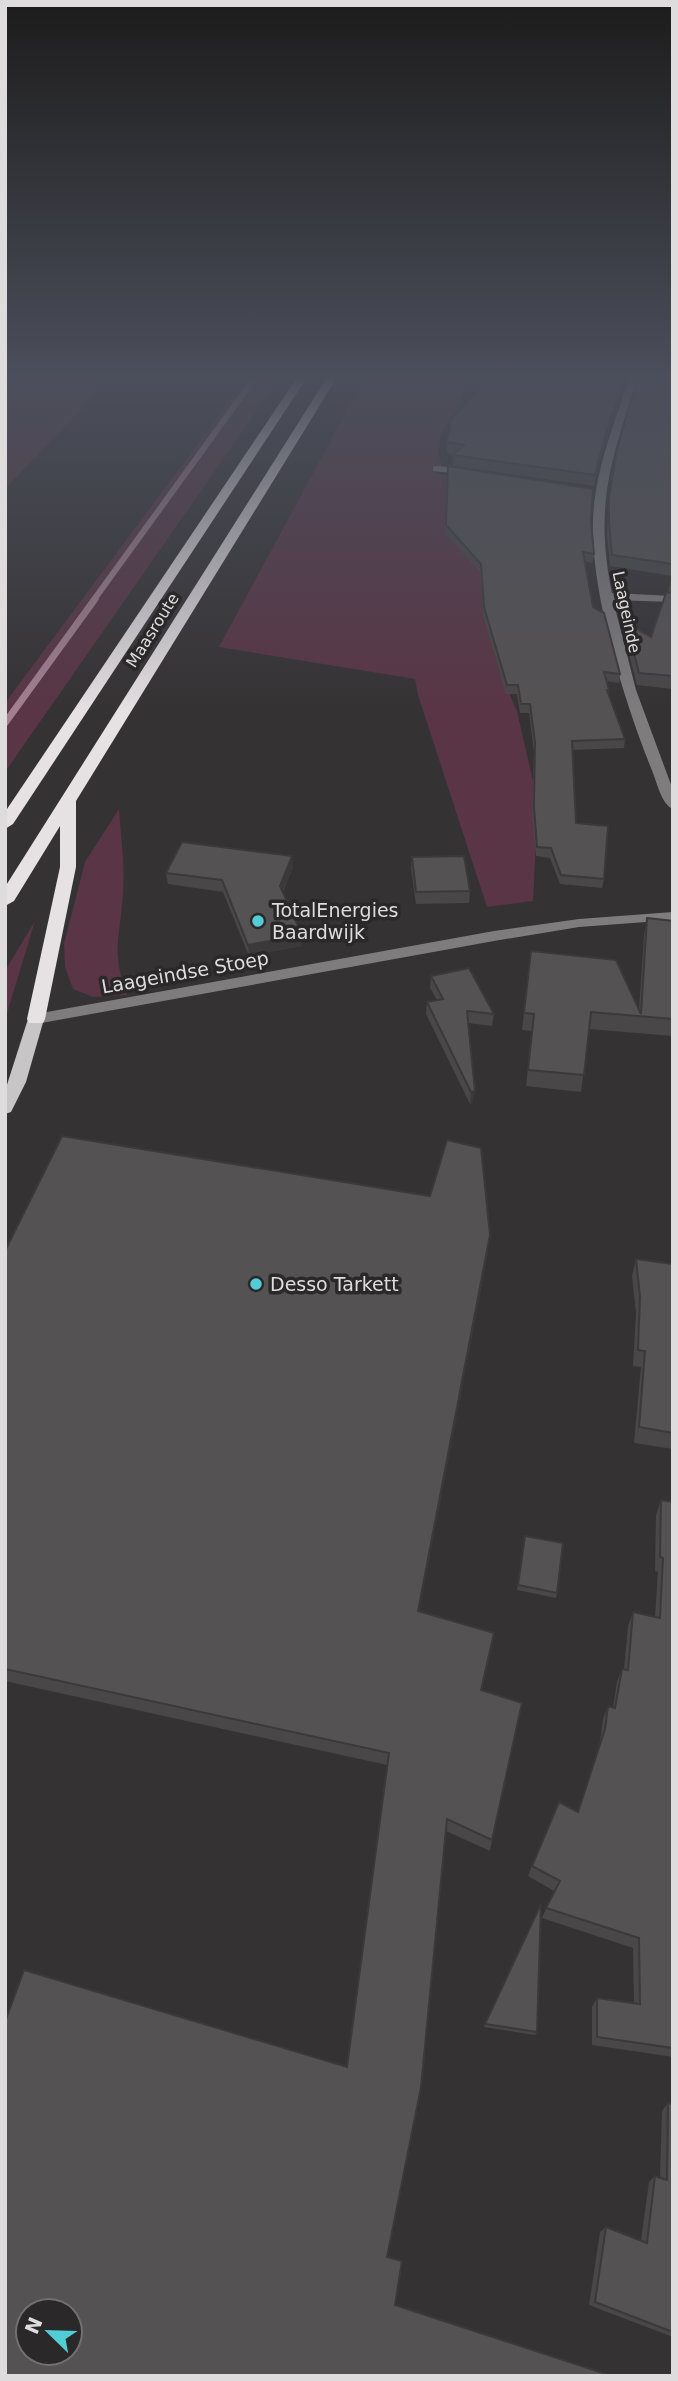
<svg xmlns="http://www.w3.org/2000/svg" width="678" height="2381" viewBox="0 0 678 2381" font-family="'DejaVu Sans',sans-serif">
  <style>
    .green { fill: #593545 }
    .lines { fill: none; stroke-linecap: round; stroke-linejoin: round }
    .stream-far1 { stroke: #a2808f; stroke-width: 6 }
    .stream { stroke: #a2808f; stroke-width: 7 }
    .minor { fill: #7e7c7d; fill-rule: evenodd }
    .major { fill: #c8c5c6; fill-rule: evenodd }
    .highway { fill: #e6e1e3; fill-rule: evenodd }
    .wall { fill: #494747 }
    .shaded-wall { fill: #3c393a }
    .building { fill: #555253; stroke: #3c393a; stroke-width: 2; fill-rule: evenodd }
    .poi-dot { fill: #52ccd5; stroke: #2b2829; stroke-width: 2.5 }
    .labels { text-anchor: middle; stroke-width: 7; stroke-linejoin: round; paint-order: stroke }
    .far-street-label { font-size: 16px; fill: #dedcdd; stroke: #2b2829 }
    .poi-label { font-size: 19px; fill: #dedcdd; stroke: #2b2829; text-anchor: start }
    .street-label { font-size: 19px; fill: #dedcdd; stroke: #2b2829 }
  </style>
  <rect width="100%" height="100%" fill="#353233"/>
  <g class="green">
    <path d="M5,379H110L5,489Z"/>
    <path d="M246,379H279L5,772V703Z"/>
    <path d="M364,379H463C470,407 435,424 438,451C438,456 441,462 442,467H434L437,473L454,477L482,571L502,677L517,711L538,803L533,901L487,907L418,695L415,679L219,647Z"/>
    <path d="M119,809C121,837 125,865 123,892C121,937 110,948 127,995L93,997L73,989L65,967L64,944L85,862Z"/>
    <path d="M35,921L5,1020V971Z"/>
  </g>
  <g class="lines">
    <path class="stream-far1" d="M93,601L254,379"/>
    <path class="stream" d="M5,723L95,599"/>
    <g class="minor">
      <path d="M629,379H637C611,461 594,506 612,593L673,596V602L613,600L636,690L673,790V809C662,805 657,783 653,773C625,704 590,592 593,519C595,471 614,424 629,379Z"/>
      <path d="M436,466L470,469L475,472L470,475L433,471V467Z"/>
      <path d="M673,912V920L579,927L494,941L36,1024L28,1019L36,1014L494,931L579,919Z"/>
    </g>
    <path class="major" d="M36,1014L44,1019L26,1082L11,1112L5,1114V1091L28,1019Z"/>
    <g class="highway">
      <path d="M296,379H306L13,824L5,829V812Z"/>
      <path d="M326,379H336L76,801V867L45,1019L43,1023H29L27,1019L60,867V826L14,901L5,906V887Z"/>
    </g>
  </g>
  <g class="wall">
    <path d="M484,379H626L604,446L594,486L453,466L454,454L447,453V442L486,381H484Z"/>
    <path d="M673,379V689L637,685L624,634L626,623L651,637L668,592L672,576L610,566L607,534L608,509L617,450Z"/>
    <path d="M448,466L591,521L594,554L592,563L585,561L593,607L620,674L619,683L607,681L609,690V695L625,739L624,748L572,750L576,823L604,879L602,888L560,884L550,858L536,856L532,816L534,752L529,713H520L517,694H506L483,615L480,572L445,534Z"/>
    <path d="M412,857L470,891L469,903L416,904L411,869Z"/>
    <path d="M293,867L283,892L302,946L249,956L223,892L168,884L166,873Z"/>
    <path d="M647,918L673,921V1036L589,1029L581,1092L526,1086L532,1031L522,1030L531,951L639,1010L644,935Z"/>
    <path d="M431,976L494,1014L492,1026L468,1023L473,1103L470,1104L426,1014L427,1002L437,1000L430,988Z"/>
    <path d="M5,1251L488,1252L419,1611L492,1647L481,1690L492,1840L490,1851L446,1831L421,2087L5,2376L347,2067L387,1765L5,1681Z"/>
    <path d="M636,1259L673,1264V1449L634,1443L641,1367L633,1366L636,1313L632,1276Z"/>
    <path d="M661,1500L673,1502V2057L592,2045V2007L597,1998L634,2003L633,1948L542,1918L554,1891L528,1876L532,1866L578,1812L600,1742L603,1719L608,1706L613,1707L617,1682L622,1669H624L628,1626L633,1612L655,1617L658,1572L655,1571L656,1515Z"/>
    <path d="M525,1536L557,1593L556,1598L517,1590Z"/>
    <path d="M485,2024L537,2032L535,2035L484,2027Z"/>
    <path d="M668,2103L673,2104V2337L589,2305L600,2232L606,2227L641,2240L649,2182L655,2176L660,2177L662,2111Z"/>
  </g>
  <g class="shaded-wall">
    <path d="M624,379H626L604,446L594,486L595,475L605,436Z"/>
    <path d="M292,856L293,867L280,897V886Z"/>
    <path d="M302,935V946L249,956L248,945Z"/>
    <path d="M475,1091L473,1103L470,1104L471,1092Z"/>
    <path d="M490,1235L488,1252L417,1624L418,1611Z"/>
  </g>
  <g class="building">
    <path d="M488,379H624L605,436L595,475L453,455L464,445L447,442L451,420Z"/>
    <path d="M637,379H673V564L612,555L609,523V498L617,450Z"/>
    <path d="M448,466L593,489L591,521L594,554L583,552L593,607L604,613L620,674L604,672L609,690H607L625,739L572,741L576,823L608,826L604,879L561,875L551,848L537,847L534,807L535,742L530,704H521L518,685H507L484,607L481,564L446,525Z"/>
    <path d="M673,592V676L639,673L626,623L651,637L666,593Z"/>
    <path d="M182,842L292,856L280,886L302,935L248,945L222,880L166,873Z"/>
    <path d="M464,856L470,891L416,892L412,857Z"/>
    <path d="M647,918L673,921V1019L591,1012L584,1075L528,1070L534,1014L524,1013L531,951L616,960L641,1014Z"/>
    <path d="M469,968L494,1014L467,1011L475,1091L471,1092L427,1002L443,999L431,976Z"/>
    <path d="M62,1136L430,1196L447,1140L481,1148L490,1235L418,1611L494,1633L481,1690L522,1703L492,1840L447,1819L421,2087L387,2257L402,2261L395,2305L612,2376H5V2022L24,1970L347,2067L389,1753L5,1669V1251ZM28,2311H70V2353H28Z"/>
    <path d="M636,1259L673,1264V1433L639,1427L645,1351L638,1350L640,1297Z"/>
    <path d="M661,1500L673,1502V2048L597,2037V1998L640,2004L639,1938L546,1908L560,1881L532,1866L559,1802L578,1812L605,1729L608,1706L615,1708L622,1669L628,1670L633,1612L660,1618L663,1558L660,1557Z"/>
    <path d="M525,1536L563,1543L557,1593L518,1585Z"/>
    <path d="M541,1904L537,2032L485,2024Z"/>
    <path d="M668,2103L673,2104V2332L595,2302L606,2227L647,2243L655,2176L667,2180Z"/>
  </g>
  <linearGradient id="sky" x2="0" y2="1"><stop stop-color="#1d1c1c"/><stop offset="0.53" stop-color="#4b4f5b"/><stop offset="1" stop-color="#4b4f5b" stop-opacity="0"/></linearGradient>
  <rect width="678" height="712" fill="url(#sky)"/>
  <g class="poi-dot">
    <circle cx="258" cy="921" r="7"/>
    <circle cx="256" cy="1284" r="7"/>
  </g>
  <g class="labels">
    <g class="far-street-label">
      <text transform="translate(627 612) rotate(78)" y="6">Laageinde</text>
      <text transform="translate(152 630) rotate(-58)" y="6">Maasroute</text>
    </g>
    <g class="poi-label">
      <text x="272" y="917">TotalEnergies<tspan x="272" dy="22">Baardwijk</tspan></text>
      <text x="270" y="1291">Desso Tarkett</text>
    </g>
    <g class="street-label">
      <text transform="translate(185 972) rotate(-10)" y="7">Laageindse Stoep</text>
    </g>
  </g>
  <rect width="678" height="2381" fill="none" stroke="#dedcdd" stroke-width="14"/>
  <g transform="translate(49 2332) rotate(293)"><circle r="33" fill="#2b2829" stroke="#737071" stroke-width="2"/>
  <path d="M0-5L12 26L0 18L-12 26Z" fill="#52ccd5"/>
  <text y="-10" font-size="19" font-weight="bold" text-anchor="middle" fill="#dedcdd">N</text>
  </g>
</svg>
